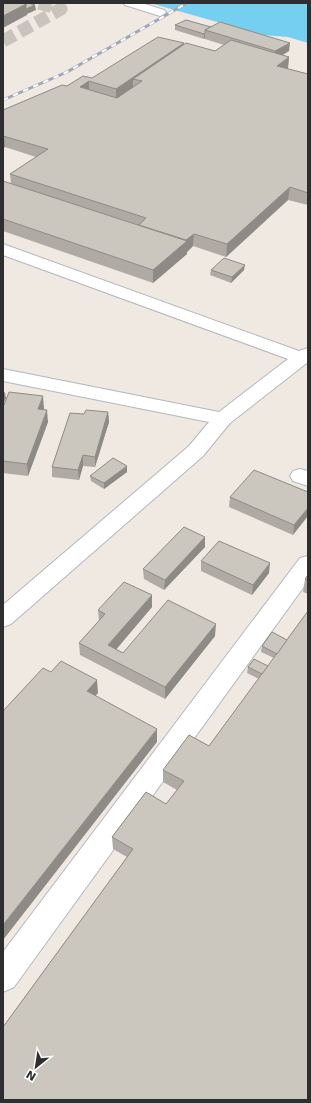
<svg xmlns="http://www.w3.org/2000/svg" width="311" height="1103" viewBox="0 0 311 1103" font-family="'DejaVu Sans',sans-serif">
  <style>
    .water { fill: #75cff0 }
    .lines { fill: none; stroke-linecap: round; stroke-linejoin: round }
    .minor-tunnel { stroke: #c8c4bd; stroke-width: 13; stroke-dasharray: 13 6; stroke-linecap: butt }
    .minor-casing { stroke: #b4b7c1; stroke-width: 2 }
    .minor { fill: #fff; fill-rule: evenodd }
    .rail-casing { stroke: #a3a6b8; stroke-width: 3 }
    .rail { stroke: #fff; stroke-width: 2; stroke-dasharray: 5.5; stroke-linecap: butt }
    .wall { fill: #afaba4 }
    .shaded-wall { fill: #8e8b86 }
    .building { fill: #cbc7bf; stroke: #8e8b86 }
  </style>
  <rect width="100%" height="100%" fill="#efe9e1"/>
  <path class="water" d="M150,3H308V43L288,37L263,35Z"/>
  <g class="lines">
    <path class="minor-tunnel" d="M3,41L61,9L39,3"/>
    <g class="minor-casing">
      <g id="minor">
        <path d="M123,3H142L164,10L166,12L164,14L160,16L125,5Z"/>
        <path d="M3,244L299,351L308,348V362L230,423L203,456L11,624L3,627V605L189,446L209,422L3,381V369L219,412L288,359L3,255Z"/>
        <path d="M300,469L308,471V486L293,481L290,476L293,471Z"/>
        <path d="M308,556V581L14,987L3,992V952L300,558Z"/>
      </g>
    </g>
    <use href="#minor" class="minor"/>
    <g class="rail-casing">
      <path id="rail" d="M3,100L67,72L187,3"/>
    </g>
    <use href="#rail" class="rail"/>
  </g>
  <g class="wall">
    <path d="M186,20L289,51L282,55L289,57L288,68V69L308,74V205L288,200L226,257L193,246L187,252V254L153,283L3,231V181L11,184L10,174L36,157L5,147L3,148V110L67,86L92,78L184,45L215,51L224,45L205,39V38L204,39L175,30V25Z"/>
    <path d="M211,270H244L231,283L210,275Z"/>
    <path d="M3,405L44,408V410L48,422L28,476L3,473Z"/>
    <path d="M108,412L109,422L95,467L83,466L79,480L52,477V467L84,414Z"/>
    <path d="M127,472L104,489L91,481L90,476Z"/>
    <path d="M308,492L293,535L229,507L230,497Z"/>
    <path d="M205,537V547L164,590L144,579L143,569Z"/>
    <path d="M201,561L269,573L252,595L201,571Z"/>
    <path d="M308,575V594L303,592L305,579Z"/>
    <path d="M152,595V607L116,649L123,653L215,636L165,699L80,655L79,643L99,621L98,610Z"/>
    <path d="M308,611V1100H3V1027L127,857L113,849L112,837L146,792L166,804L177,790L163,782V770L189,735L209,746L259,679L247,673L248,667L254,659L268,666L274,658L261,652L262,646L272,632L287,640Z"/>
  </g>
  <g class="shaded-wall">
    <path d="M26,4L35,5L36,10L27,14V15L3,28V16Z"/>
    <path d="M205,33V38L204,39V34Z"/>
    <path d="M184,43V54L142,81L133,79V89L116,100V89Z"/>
    <path d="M290,43L289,51L275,60V51Z"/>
    <path d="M289,57L288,68L276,78L277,66Z"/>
    <path d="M89,81V93L80,87Z"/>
    <path d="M4,135L5,147L3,148V136Z"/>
    <path d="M290,187L288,200L226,257L227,244Z"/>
    <path d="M194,234L193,246L187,252V254L153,283V270L186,242V240Z"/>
    <path d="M245,265L244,270L231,283L232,277Z"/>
    <path d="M5,393L6,398L3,405V398Z"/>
    <path d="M43,396L44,408L39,421L38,409Z"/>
    <path d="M47,410L48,422L28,476L27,464Z"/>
    <path d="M108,412L109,422L95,467V457Z"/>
    <path d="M83,455V466L79,480L78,470Z"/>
    <path d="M127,466V472L104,489V483Z"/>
    <path d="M308,508V516L293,535L294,525Z"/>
    <path d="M205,537V547L164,590L165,580Z"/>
    <path d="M270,563L269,573L252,595L253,585Z"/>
    <path d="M152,595V607L109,658L108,645Z"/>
    <path d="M216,624L215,636L165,699V687Z"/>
    <path d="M97,680L98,693L88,704L87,691Z"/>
    <path d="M157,729V742L3,940V925Z"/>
  </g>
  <g class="building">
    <path d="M3,3H21L26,4L3,16Z"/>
    <path d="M21,3H28L35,5L26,9V4Z"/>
    <path d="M186,20L211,27L205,30V33L204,34L175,25Z"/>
    <path d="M220,22L290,43L275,51L205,30Z"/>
    <path d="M158,37L184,43L116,89L89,81L80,87L117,98L142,81L133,79L186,43L215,51L231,40L289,57L277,66L308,74V193L290,187L227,244L194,234L186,240L139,225L146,218L10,174L48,149L3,136V110L62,85L67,86L83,76L92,78Z"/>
    <path d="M3,181L187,241L153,270L3,219Z"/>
    <path d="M224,258L245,265L232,277L211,270Z"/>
    <path d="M3,392L5,393L3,398Z"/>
    <path d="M9,392L43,396L38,409L47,410L27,464L3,461V405H4Z"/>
    <path d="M86,410L108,412L95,457L83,455L78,470L52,467L70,413L84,414Z"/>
    <path d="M113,458L127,466L104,483L90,476Z"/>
    <path d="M254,470L308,492V508L294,525L230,497Z"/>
    <path d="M184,527L205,537L165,580L143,569Z"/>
    <path d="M219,541L270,563L253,585L201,561Z"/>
    <path d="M308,575V580L305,579Z"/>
    <path d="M124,582L152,595L108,645L123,653L168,600L216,624L165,687L79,643L105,614L98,610Z"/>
    <path d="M308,611V1100H3V1027L133,849L112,837L146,792L166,804L184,781L163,770L189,735L209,746Z"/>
    <path d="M272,632L287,640L277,654L262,646Z"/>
    <path d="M254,659L268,666L262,674L248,667Z"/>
    <path d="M61,661L97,680L87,691L157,729L3,925V711L43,668L51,672Z"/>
  </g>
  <rect width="311" height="1103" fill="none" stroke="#2e2e2e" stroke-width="8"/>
  <g transform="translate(36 1067) rotate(210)" stroke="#ffffff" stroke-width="3" paint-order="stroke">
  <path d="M0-3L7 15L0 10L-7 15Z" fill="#2e2e2e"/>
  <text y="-6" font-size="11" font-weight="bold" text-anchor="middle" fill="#2e2e2e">N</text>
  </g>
</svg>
